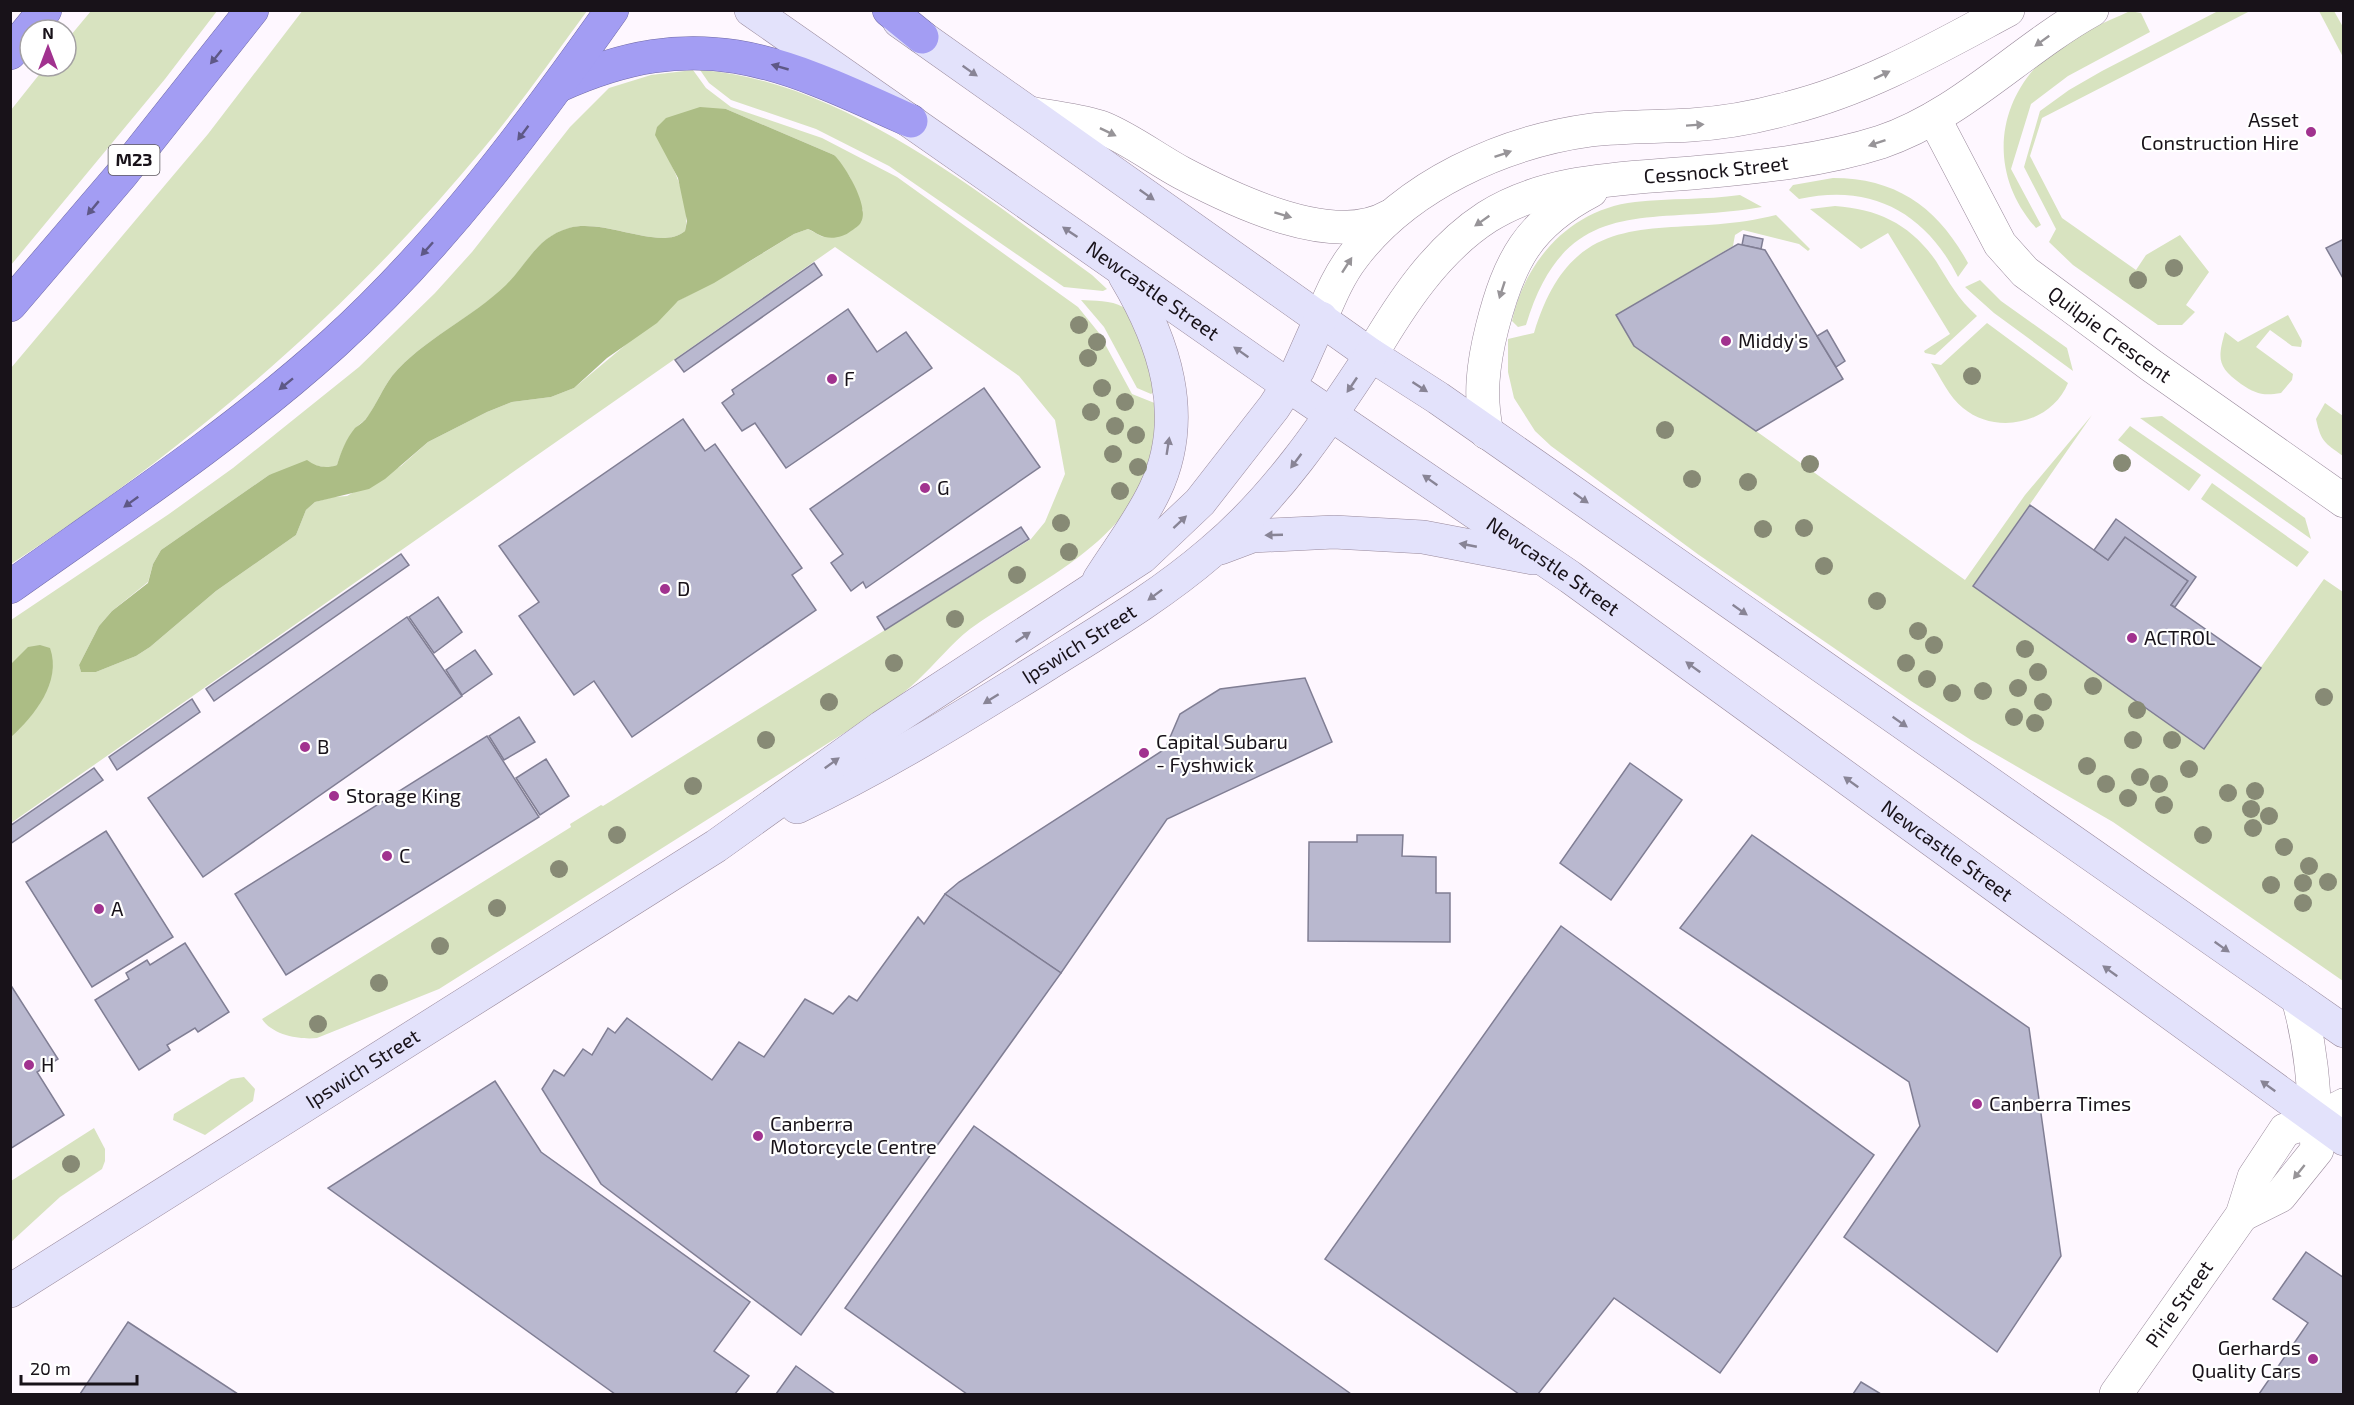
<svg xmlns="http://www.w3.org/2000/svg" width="2354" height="1405" viewBox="0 0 2354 1405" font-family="'Exo 2',sans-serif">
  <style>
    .green { fill: #d8e3c0; fill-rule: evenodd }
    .forest { fill: #acbd85 }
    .building { fill: #b9b8cf; stroke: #807e94; stroke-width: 1.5 }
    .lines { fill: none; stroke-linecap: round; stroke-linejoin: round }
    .minor-casing { stroke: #99899b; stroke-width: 34 }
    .secondary-casing { stroke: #99899b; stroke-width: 34 }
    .motorway-casing { stroke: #726ca7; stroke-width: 34 }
    .minor { stroke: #fff; stroke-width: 33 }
    .secondary { stroke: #e3e2fb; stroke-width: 33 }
    .motorway { stroke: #a39df3; stroke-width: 33 }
    .tree { fill: #878a75 }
    .oneway { fill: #979498 }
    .oneway2 { fill: #5e5886 }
    .oneway3 { fill: #888495 }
    .poi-dot { fill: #a1328f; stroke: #fff; stroke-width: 2 }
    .labels { text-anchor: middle; stroke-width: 4.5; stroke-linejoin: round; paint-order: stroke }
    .shield { fill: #fff; stroke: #5d595e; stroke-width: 1.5 }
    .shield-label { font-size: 18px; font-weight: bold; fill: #181219 }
    .poi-label { font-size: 20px; fill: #181219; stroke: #fff; text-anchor: start }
    .street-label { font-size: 20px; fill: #181219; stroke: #fff }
  </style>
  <rect width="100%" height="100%" fill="#fef7ff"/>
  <g class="green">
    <path d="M303,10L587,11C553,57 520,105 483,149C346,314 190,447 11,564V368L208,134Z"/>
    <path d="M91,11H217L165,79L11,265V110L46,66H66V41Z"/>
    <path d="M2130,11L2141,13L2150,32L2068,76L2031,104L2011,169L2041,225L2036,228C1985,171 1996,93 2057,48C2079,33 2106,22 2130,11Z"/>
    <path d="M2218,11H2250L2042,118L2030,156L2062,218L2136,270L2146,255L2180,235L2209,272L2186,305L2195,312L2182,325H2158L2073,265L2049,242L2056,229L2024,167L2040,111L2069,90L2102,71Z"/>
    <path d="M2319,11H2334L2343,27V57Z"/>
    <path d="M693,70L706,88L731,107L822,138L897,177L1078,307L1099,333L1132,394L1157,404C1155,429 1154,452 1145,476C1118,549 1029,586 970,629C951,644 935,664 918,680C900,697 880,710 860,723L439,989L317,1038C300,1040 272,1035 262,1019L571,827L570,824L601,805L603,806L1031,539L1045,522L1065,474L1055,420L1019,376L835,247L11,823V620L169,514L233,468L359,367L435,293L472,252L570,127L609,88L651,75ZM726,109L834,155L850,177L863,211L823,237L808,229L794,234L747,263L678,301L574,388L551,397L512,402L487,412L428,442L401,466L347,496L333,497L315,502L306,510L296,535L216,591L150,647L136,656L96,672H81L79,665L99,626L112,611L148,582L153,564L161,550L269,475L313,465L329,468L337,465C341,453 347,438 356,428C360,423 365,421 369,415C377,403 383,388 392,376C423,339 472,318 507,285C528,263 537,237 570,228C606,218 660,252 685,231C690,209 680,182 670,162Z"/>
    <path d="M700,70C842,80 981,194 1092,275L1107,289L1103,291L1064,287L889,166L816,129L731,100L709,83Z"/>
    <path d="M1833,178C1897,178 1938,208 1968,263L1958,277C1925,212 1871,183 1799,199L1789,190L1793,185Z"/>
    <path d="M1740,195L1762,207C1651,227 1567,189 1526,325L1518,327L1512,321C1525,260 1571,209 1635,202C1670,198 1705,200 1740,195Z"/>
    <path d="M1835,206C1879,209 1911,225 1936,261C1949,282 1958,299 1977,316L1935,355L1925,353L1924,351L1950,334L1888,233L1861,249L1810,209Z"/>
    <path d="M1776,215L1810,249L1808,251L1799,244L1743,230L1735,235L1733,246L1616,315L1756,431L1965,580L2025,495L2092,415L1973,586L2203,748L2324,579L2343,592V981L2113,822L1971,740L1911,701L1699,555L1551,446L1535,431L1514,398L1508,372V339L1534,333C1576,193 1667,243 1776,215Z"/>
    <path d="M1980,280L2001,301L2067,348L2073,371L1994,313L1965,287Z"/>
    <path d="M1081,300C1094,301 1111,300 1123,307C1138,317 1150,371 1156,390L1151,394L1137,388L1104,327Z"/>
    <path d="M2288,315L2302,341L2301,347L2292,346L2270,330L2256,347L2293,374L2292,380L2281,393C2263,396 2256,394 2241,384C2218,367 2217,360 2225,332L2238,342Z"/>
    <path d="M1987,323L2068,383C2052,423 1997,436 1963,408C1949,397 1941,378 1931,363L1941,365Z"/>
    <path d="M2325,403L2343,416V456C2325,443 2321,442 2316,419Z"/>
    <path d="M2162,416L2305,518L2311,539L2140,418Z"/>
    <path d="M2130,426L2201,475L2189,491L2118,440Z"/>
    <path d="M2212,483L2309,552L2297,567L2201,499Z"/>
    <path d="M244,1077L255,1089L253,1101L205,1135L173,1120L174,1114L231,1079Z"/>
    <path d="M94,1128L105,1149V1161L102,1169L60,1197L11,1242V1181Z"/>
  </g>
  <g class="forest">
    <path d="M700,107L726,109L834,155C845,165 870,207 861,222C860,225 854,229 851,231C844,237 833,239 825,237C819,236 814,231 808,229L794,234L714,283L678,301L657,323L607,358L574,388L551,397L512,402L487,412L428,442L385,479L369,489L315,502L306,510L296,535L216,591L150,647L136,656L96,672H81L79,665L99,626L112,611L148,583L153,564L161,550L269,475L307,460C316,467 326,469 337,465C341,452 346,439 355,428C360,424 365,421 368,416C377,403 383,388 392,376C423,339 472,318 506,285C528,263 537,237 569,228C606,218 660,252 685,231L687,221L678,178L655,135L657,127L666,118Z"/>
    <path d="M40,645L50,648C62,682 34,716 11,737V664L28,647Z"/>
  </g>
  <g class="building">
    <path d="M1744,235L1763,239L1761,249L1742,245Z"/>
    <path d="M2344,239V280L2326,248Z"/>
    <path d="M1738,244L1765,250L1843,379L1756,431L1634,346L1616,315Z"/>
    <path d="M814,263L822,275L684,372L675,360Z"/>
    <path d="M848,309L877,352L906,332L932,368L786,468L755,423L742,431L722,403L734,394L732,390Z"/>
    <path d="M1827,330L1845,361L1836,367L1817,336Z"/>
    <path d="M984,388L1040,467L866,588L863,582L851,591L831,563L843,554L810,509Z"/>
    <path d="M683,419L705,451L715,444L802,568L792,575L816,610L632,737L594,681L574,695L519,616L539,602L499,546Z"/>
    <path d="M2030,505L2108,560L2125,537L2188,581L2171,605L2261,668L2204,749L1973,586Z"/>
    <path d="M2116,519L2196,577L2175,607L2171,605L2188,581L2125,537L2108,560L2094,550Z"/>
    <path d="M1021,527L1029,539L885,630L877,617Z"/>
    <path d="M401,554L409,565L214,701L206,689Z"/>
    <path d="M438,597L462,632L434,653L409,617Z"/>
    <path d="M407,617L462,696L203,877L148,798Z"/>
    <path d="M475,650L492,674L462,695L446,670Z"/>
    <path d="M1305,678L1332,742L1167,819L1061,973L945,894L959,882L1165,749L1180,714L1220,689Z"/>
    <path d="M192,699L200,712L117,770L109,757Z"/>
    <path d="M519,717L535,742L504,760L489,736Z"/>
    <path d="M487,736L539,817L286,975L235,894Z"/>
    <path d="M546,759L569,796L540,815L516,778Z"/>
    <path d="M1630,763L1682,800L1611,900L1560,863Z"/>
    <path d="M94,768L103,780L10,844V826Z"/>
    <path d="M106,831L173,937L92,987L26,882Z"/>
    <path d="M1357,835H1403L1402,856L1436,857V893H1450V942L1308,941L1309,842H1357Z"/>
    <path d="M1752,835L2029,1028L2061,1256L1997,1352L1844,1237L1920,1126L1909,1082L1680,928Z"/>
    <path d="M945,894L1061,973L801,1335L601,1184L542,1089L554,1070L564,1076L583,1049L592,1055L608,1028L615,1033L627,1018L712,1080L739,1042L764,1057L805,999L833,1014L849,996L857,1001L918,917L924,924Z"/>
    <path d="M1561,926L1874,1155L1720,1373L1614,1298L1538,1394H1519L1325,1259Z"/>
    <path d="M185,943L229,1012L198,1032L195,1028L167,1045L170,1050L139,1070L95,1000L129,979L126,973L147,960L150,965Z"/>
    <path d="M10,984L58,1059L37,1072L64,1115L10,1149Z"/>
    <path d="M495,1081L541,1152L750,1302L714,1351L749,1376L735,1394H615L328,1188Z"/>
    <path d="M974,1126L1351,1394H967L845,1308Z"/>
    <path d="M2306,1252L2344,1278V1394H2259L2308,1323L2273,1299Z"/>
    <path d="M128,1322L238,1394H80Z"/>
    <path d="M796,1366L835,1394H776Z"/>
    <path d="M1861,1382L1881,1394H1853Z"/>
  </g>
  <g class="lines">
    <g class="minor-casing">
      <g id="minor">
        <path d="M1031,113C1054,118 1081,120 1103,128C1130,139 1156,159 1182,173C1235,201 1334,249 1390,216"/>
        <path id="s1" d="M1934,118L2000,244L2025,272L2152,366L2344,501"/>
        <path d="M1321,318C1330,297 1339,275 1353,257C1407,185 1503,142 1591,130C1624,126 1658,127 1691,125C1724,123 1757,117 1789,108C1868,88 1937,48 2008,10"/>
        <path id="s2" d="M1371,355C1401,304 1436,250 1487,217C1550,177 1631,179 1702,172C1761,167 1825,160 1881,142C1961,115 2020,50 2092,10"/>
        <path d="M1487,433C1479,396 1483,364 1492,328C1509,261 1528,224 1591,191"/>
        <path d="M2242,1215L2280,1196L2317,1150C2314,1096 2313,1052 2298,999"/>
        <path id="s3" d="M2116,1394L2242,1215L2254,1177L2285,1130L2315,1120L2344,1105"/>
      </g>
    </g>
    <g class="secondary-casing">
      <g id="secondary">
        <path id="s4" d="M751,10L1289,386L1570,577L2344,1139"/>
        <path d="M899,21L1371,355L1438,398L2344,1031"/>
        <path d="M1220,548L1252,536L1334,532L1423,537L1533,558"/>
        <path d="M1099,580C1117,551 1140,522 1155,490C1190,416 1164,341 1125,276"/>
        <path id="s5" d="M797,807C884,766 964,716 1046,665C1102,630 1160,596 1211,552C1276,498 1325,425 1371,355"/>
        <path id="s6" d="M10,1291L716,846L882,727L1142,557L1200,502L1274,407L1298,370L1321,318"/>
      </g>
    </g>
    <g class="motorway-casing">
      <g id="motorway">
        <path d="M889,10L922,37"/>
        <path d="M10,53L45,10"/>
        <path d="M558,86C699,22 780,61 911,121"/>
        <path d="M10,305L122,174L252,10"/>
        <path d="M10,587C120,509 233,434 333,344C441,246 528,129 612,10"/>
      </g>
    </g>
    <use href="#minor" class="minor"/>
    <use href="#secondary" class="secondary"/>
    <use href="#motorway" class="motorway"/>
  </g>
  <g class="tree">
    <circle cx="2174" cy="268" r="9"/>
    <circle cx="2138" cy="280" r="9"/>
    <circle cx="1079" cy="325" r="9"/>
    <circle cx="1097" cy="342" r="9"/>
    <circle cx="1088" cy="358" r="9"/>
    <circle cx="1972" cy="376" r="9"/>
    <circle cx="1102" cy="388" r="9"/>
    <circle cx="1125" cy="402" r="9"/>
    <circle cx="1091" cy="412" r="9"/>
    <circle cx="1115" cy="426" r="9"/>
    <circle cx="1665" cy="430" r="9"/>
    <circle cx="1136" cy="435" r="9"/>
    <circle cx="1113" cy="454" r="9"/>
    <circle cx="2122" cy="463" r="9"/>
    <circle cx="1810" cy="464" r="9"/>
    <circle cx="1138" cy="467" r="9"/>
    <circle cx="1692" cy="479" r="9"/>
    <circle cx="1748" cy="482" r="9"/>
    <circle cx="1120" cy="491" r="9"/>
    <circle cx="1061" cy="523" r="9"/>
    <circle cx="1804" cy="528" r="9"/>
    <circle cx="1763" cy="529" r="9"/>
    <circle cx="1069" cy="552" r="9"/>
    <circle cx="1824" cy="566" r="9"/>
    <circle cx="1017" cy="575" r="9"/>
    <circle cx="1877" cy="601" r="9"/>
    <circle cx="955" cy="619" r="9"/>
    <circle cx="1918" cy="631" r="9"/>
    <circle cx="1934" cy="645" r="9"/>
    <circle cx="2025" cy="649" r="9"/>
    <circle cx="894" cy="663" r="9"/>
    <circle cx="1906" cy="663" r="9"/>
    <circle cx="2038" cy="672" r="9"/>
    <circle cx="1927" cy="679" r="9"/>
    <circle cx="2093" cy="686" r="9"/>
    <circle cx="2018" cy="688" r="9"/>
    <circle cx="1983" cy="691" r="9"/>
    <circle cx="1952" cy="693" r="9"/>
    <circle cx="2324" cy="697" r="9"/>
    <circle cx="829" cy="702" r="9"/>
    <circle cx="2043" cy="702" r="9"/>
    <circle cx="2137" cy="710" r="9"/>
    <circle cx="2014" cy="717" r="9"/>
    <circle cx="2035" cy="723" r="9"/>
    <circle cx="766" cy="740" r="9"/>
    <circle cx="2133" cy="740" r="9"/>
    <circle cx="2172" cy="740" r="9"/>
    <circle cx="2087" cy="766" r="9"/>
    <circle cx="2189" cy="769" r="9"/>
    <circle cx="2140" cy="777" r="9"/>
    <circle cx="2106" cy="784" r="9"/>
    <circle cx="2159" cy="784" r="9"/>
    <circle cx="693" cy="786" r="9"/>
    <circle cx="2255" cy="791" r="9"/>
    <circle cx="2228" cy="793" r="9"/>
    <circle cx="2128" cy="798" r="9"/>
    <circle cx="2164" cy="805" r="9"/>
    <circle cx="2251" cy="809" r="9"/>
    <circle cx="2269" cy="816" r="9"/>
    <circle cx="2253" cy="828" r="9"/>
    <circle cx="617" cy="835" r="9"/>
    <circle cx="2203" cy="835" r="9"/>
    <circle cx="2284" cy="847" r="9"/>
    <circle cx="2309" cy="866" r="9"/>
    <circle cx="559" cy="869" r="9"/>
    <circle cx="2328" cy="882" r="9"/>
    <circle cx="2303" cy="883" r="9"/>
    <circle cx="2271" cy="885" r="9"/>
    <circle cx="2303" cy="903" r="9"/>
    <circle cx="497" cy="908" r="9"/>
    <circle cx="440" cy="946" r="9"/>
    <circle cx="379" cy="983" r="9"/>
    <circle cx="318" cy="1024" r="9"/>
    <circle cx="71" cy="1164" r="9"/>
  </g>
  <defs><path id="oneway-solid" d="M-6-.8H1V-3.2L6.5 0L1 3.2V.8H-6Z" transform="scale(1.5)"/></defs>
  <g class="oneway">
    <use href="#oneway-solid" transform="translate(2042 41) rotate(144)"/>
    <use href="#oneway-solid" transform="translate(1882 75) rotate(-26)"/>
    <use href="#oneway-solid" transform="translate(1695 125) rotate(-4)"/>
    <use href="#oneway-solid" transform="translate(1108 132) rotate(26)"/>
    <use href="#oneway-solid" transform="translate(1877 143) rotate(161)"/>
    <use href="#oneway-solid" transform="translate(1503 154) rotate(-19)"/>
    <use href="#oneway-solid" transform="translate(1283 215) rotate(17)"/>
    <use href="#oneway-solid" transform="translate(1482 221) rotate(145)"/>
    <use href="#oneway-solid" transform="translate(1347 265) rotate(-57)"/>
    <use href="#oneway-solid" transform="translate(1502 290) rotate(108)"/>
    <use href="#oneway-solid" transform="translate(2299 1172) rotate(129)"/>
  </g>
  <g class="oneway2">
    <use href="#oneway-solid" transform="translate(216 57) rotate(129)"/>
    <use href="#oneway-solid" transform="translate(780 67) rotate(-164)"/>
    <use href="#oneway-solid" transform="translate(523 133) rotate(127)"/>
    <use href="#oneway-solid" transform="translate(93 208) rotate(130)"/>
    <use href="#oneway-solid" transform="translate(427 249) rotate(132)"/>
    <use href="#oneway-solid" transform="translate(286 384) rotate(141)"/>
    <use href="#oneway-solid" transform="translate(131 502) rotate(144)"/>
  </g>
  <g class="oneway3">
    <use href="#oneway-solid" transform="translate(970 71) rotate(35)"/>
    <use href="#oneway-solid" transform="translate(1147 195) rotate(35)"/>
    <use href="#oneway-solid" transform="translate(1070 232) rotate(-146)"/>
    <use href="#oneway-solid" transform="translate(1241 352) rotate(-145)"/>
    <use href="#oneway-solid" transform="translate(1352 385) rotate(124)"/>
    <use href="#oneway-solid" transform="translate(1420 387) rotate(33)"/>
    <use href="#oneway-solid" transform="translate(1168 446) rotate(-81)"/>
    <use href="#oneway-solid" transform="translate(1296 461) rotate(127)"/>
    <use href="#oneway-solid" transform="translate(1430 480) rotate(-145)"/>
    <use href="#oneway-solid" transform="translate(1581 498) rotate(35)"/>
    <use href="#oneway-solid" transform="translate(1180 522) rotate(-43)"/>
    <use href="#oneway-solid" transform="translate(1274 535) rotate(178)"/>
    <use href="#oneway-solid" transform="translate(1468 545) rotate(-169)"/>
    <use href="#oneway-solid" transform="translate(1155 595) rotate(143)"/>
    <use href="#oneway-solid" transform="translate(1740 610) rotate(35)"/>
    <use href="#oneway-solid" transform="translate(1023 637) rotate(-34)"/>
    <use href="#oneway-solid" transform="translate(1693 667) rotate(-144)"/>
    <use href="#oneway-solid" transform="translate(991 699) rotate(148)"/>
    <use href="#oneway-solid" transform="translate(1900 722) rotate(35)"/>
    <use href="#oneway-solid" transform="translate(832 763) rotate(-36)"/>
    <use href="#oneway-solid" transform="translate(1851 782) rotate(-144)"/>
    <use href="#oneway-solid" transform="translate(2222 947) rotate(35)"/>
    <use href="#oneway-solid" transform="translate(2110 971) rotate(-144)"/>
    <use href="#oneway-solid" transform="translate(2268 1086) rotate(-144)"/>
  </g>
  <g class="poi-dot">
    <circle cx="2311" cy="132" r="6"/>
    <circle cx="1726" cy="341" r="6"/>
    <circle cx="832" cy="379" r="6"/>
    <circle cx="925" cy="488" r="6"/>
    <circle cx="665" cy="589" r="6"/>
    <circle cx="2132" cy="638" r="6"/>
    <circle cx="305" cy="747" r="6"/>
    <circle cx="1144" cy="753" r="6"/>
    <circle cx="334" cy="796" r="6"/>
    <circle cx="387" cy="856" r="6"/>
    <circle cx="99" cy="909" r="6"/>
    <circle cx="29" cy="1065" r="6"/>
    <circle cx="1977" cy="1104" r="6"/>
    <circle cx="758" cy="1136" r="6"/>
    <circle cx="2313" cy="1359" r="6"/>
  </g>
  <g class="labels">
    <rect class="shield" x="108.5" y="145" width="51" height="30" rx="4.5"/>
    <g class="shield-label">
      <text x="134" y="166">M23</text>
    </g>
    <g class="poi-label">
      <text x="2299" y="127" text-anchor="end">Asset<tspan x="2299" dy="23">Construction Hire</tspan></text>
      <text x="1738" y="348">Middy's</text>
      <text x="844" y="386">F</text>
      <text x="937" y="495">G</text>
      <text x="677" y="596">D</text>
      <text x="2144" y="645">ACTROL</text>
      <text x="1156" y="749">Capital Subaru<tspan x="1156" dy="23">- Fyshwick</tspan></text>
      <text x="317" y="754">B</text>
      <text x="346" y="803">Storage King</text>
      <text x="399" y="863">C</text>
      <text x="111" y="916">A</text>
      <text x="41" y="1072">H</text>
      <text x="1989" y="1111">Canberra Times</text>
      <text x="770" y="1131">Canberra<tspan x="770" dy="23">Motorcycle Centre</tspan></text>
      <text x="2301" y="1355" text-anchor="end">Gerhards<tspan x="2301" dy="23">Quality Cars</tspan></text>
    </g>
    <g class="street-label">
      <text dy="7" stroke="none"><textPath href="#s2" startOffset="418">Cessnock Street</textPath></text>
      <text dy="7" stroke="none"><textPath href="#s4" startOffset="490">Newcastle Street</textPath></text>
      <text dy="7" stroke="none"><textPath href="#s1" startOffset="285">Quilpie Crescent</textPath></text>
      <text dy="7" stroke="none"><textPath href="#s4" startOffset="976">Newcastle Street</textPath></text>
      <text dy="7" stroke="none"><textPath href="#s5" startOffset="326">Ipswich Street</textPath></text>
      <text dy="7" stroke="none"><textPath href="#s4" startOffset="1462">Newcastle Street</textPath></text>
      <text dy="7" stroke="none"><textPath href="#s6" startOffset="417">Ipswich Street</textPath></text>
      <text dy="7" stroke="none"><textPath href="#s3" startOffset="110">Pirie Street</textPath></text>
    </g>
  </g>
  <rect width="2354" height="1405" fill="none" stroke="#181219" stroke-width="24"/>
  <g transform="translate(48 48)"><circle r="28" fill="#ffffff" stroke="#a3a0a3" stroke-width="1.5"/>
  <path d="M0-4.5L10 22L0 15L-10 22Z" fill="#a1328f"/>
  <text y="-9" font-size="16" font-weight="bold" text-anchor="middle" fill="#181219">N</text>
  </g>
  <path d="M21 1375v9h116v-9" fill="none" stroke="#181219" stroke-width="3"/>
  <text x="30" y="1375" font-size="18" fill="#181219" stroke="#ffffff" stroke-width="4.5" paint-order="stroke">20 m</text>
</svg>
